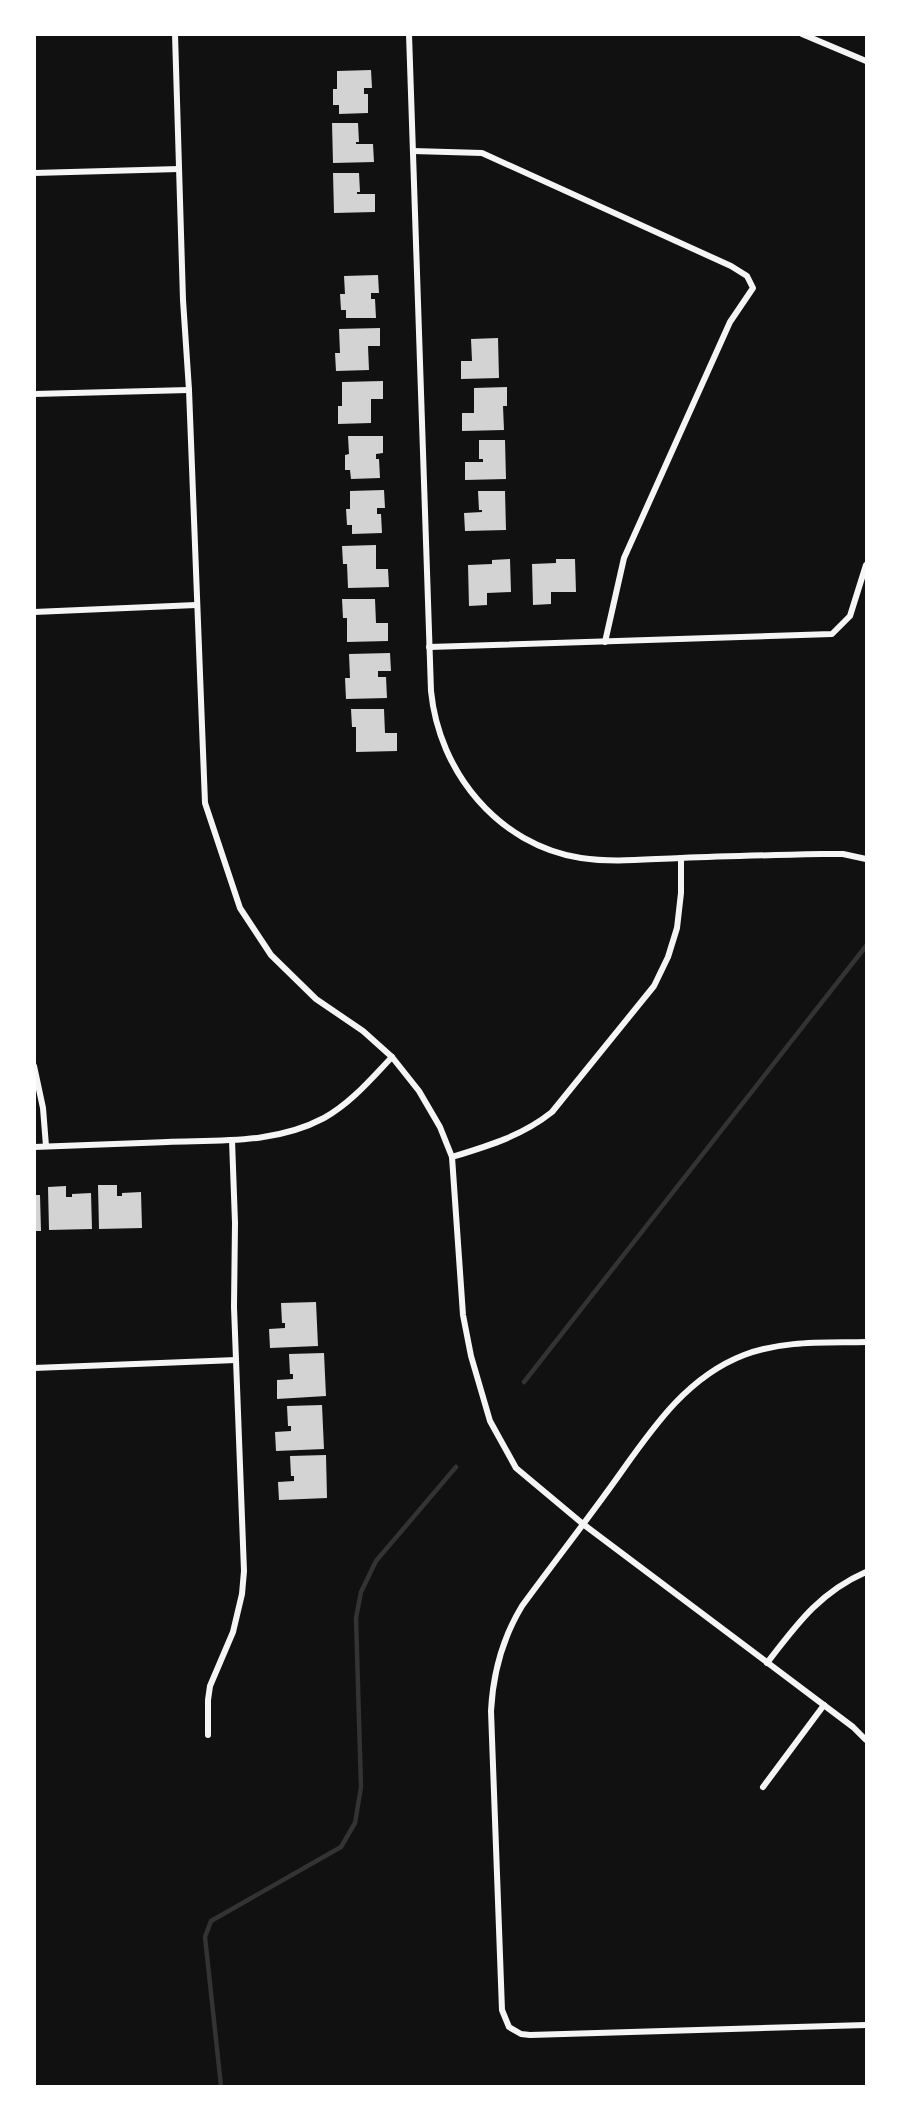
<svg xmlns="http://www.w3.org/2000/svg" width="901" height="2121" viewBox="0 0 901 2121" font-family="'IBM Plex Serif',serif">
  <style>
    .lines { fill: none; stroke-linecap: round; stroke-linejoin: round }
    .stream { stroke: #333; stroke-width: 4.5 }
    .building { fill: #d3d3d3 }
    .minor { stroke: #f5f5f5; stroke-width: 6 }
  </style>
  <rect width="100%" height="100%" fill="#111"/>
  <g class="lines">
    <g class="stream">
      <path d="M524,1382L866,946"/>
      <path d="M221,2086L205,1937L211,1921L341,1847L355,1823L361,1787L356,1618L361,1592L376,1561L456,1467"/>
    </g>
  </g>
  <g class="building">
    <path d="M371,70L372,88H364V94H368V113L339,114V105H333V89H337V71Z"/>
    <path d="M332,123H358L359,142H356V144H373L374,162L333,163Z"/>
    <path d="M333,173H359L360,192H357V194H375V212L334,213Z"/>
    <path d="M378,275L379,293H371V299H375L376,318H346V310H341L340,294H345L344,276Z"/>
    <path d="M380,328V346H368L369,370L336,371L335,353H340L339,329Z"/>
    <path d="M498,338L499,378L461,379V361H472L471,339Z"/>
    <path d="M383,381V399H371V423L338,424V406H342V382Z"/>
    <path d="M507,387V406H503L504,430L462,431V413H474V388Z"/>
    <path d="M348,436H383V453L376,454V459H379L380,478L351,479L350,470H345V455L349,454Z"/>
    <path d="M479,440H505L506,479L465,480V462H483V459H479Z"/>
    <path d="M384,490L385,508H377V514H381L382,533L352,534V525H347L346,509H350V491Z"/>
    <path d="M478,491H505L506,530L465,531L464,513L482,512V510H479Z"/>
    <path d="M376,545V569H388L389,587L348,588L347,564H343L342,546Z"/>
    <path d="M510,559L511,592L487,593V605L469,606L468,565L492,564V560Z"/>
    <path d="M556,559H575L576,592H551V604L533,605L532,564L556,563Z"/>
    <path d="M342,599H375L376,623H388V641L347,642V618H343Z"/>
    <path d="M390,653L391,671H378V677H386L387,698L346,699L345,678H350L349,654Z"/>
    <path d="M351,709H384L385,733H397V751L356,752V727H352Z"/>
    <path d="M98,1185H117V1196H122V1193L141,1192L142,1228L99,1229Z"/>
    <path d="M66,1186V1197H72V1194L91,1193L92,1229L49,1230L48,1187Z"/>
    <path d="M34,1195H40L41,1231H34Z"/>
    <path d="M316,1302L318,1346L270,1348L269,1329L285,1328V1323H282L281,1303Z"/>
    <path d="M324,1353L326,1396L277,1399V1380L293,1379V1374H290L289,1354Z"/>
    <path d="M322,1405L324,1449L276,1451L275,1432L291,1431V1426H288L287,1406Z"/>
    <path d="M326,1455L327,1498L279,1500L278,1482L294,1481V1476H291L290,1456Z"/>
  </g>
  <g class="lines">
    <g class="minor">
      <path d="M175,34L183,300L189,390L205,803L240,908L271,955L316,999L363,1031L392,1057L419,1091L440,1127L452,1157L463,1315L471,1356L490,1421L516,1468L583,1524L853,1727L866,1740"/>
      <path d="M409,34L431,691C439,772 498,845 581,858C614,863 648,859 681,858C728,856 775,855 822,854H843L866,859"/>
      <path d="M802,34L866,61"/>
      <path d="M413,151L482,153L731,266L747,276L753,288L730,322L624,558L605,642"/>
      <path d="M34,173L179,169"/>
      <path d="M34,394L189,390"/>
      <path d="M34,612L196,605"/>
      <path d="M429,647L832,634L850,616L866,565"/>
      <path d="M34,1066L43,1108L46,1146"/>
      <path d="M34,1147C79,1145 123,1144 167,1142C221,1140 275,1144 324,1118C351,1103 371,1079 392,1057"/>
      <path d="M452,1157C488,1146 522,1136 552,1112L654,986L668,957L677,928L681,893V858"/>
      <path d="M866,1342C826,1343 783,1340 744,1355C679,1380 644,1442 604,1496C577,1533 549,1569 522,1606C502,1639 493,1672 491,1711L502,2010L509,2027L521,2034L530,2035L866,2025"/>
      <path d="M34,1368L236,1360"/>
      <path d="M767,1663C797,1624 820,1592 866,1572"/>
      <path d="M208,1735V1700L210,1686L233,1632L242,1594L244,1571L234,1307L235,1223L232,1140"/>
      <path d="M763,1787L824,1705"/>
    </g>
  </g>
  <rect width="901" height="2121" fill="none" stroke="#ffffff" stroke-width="72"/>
</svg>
